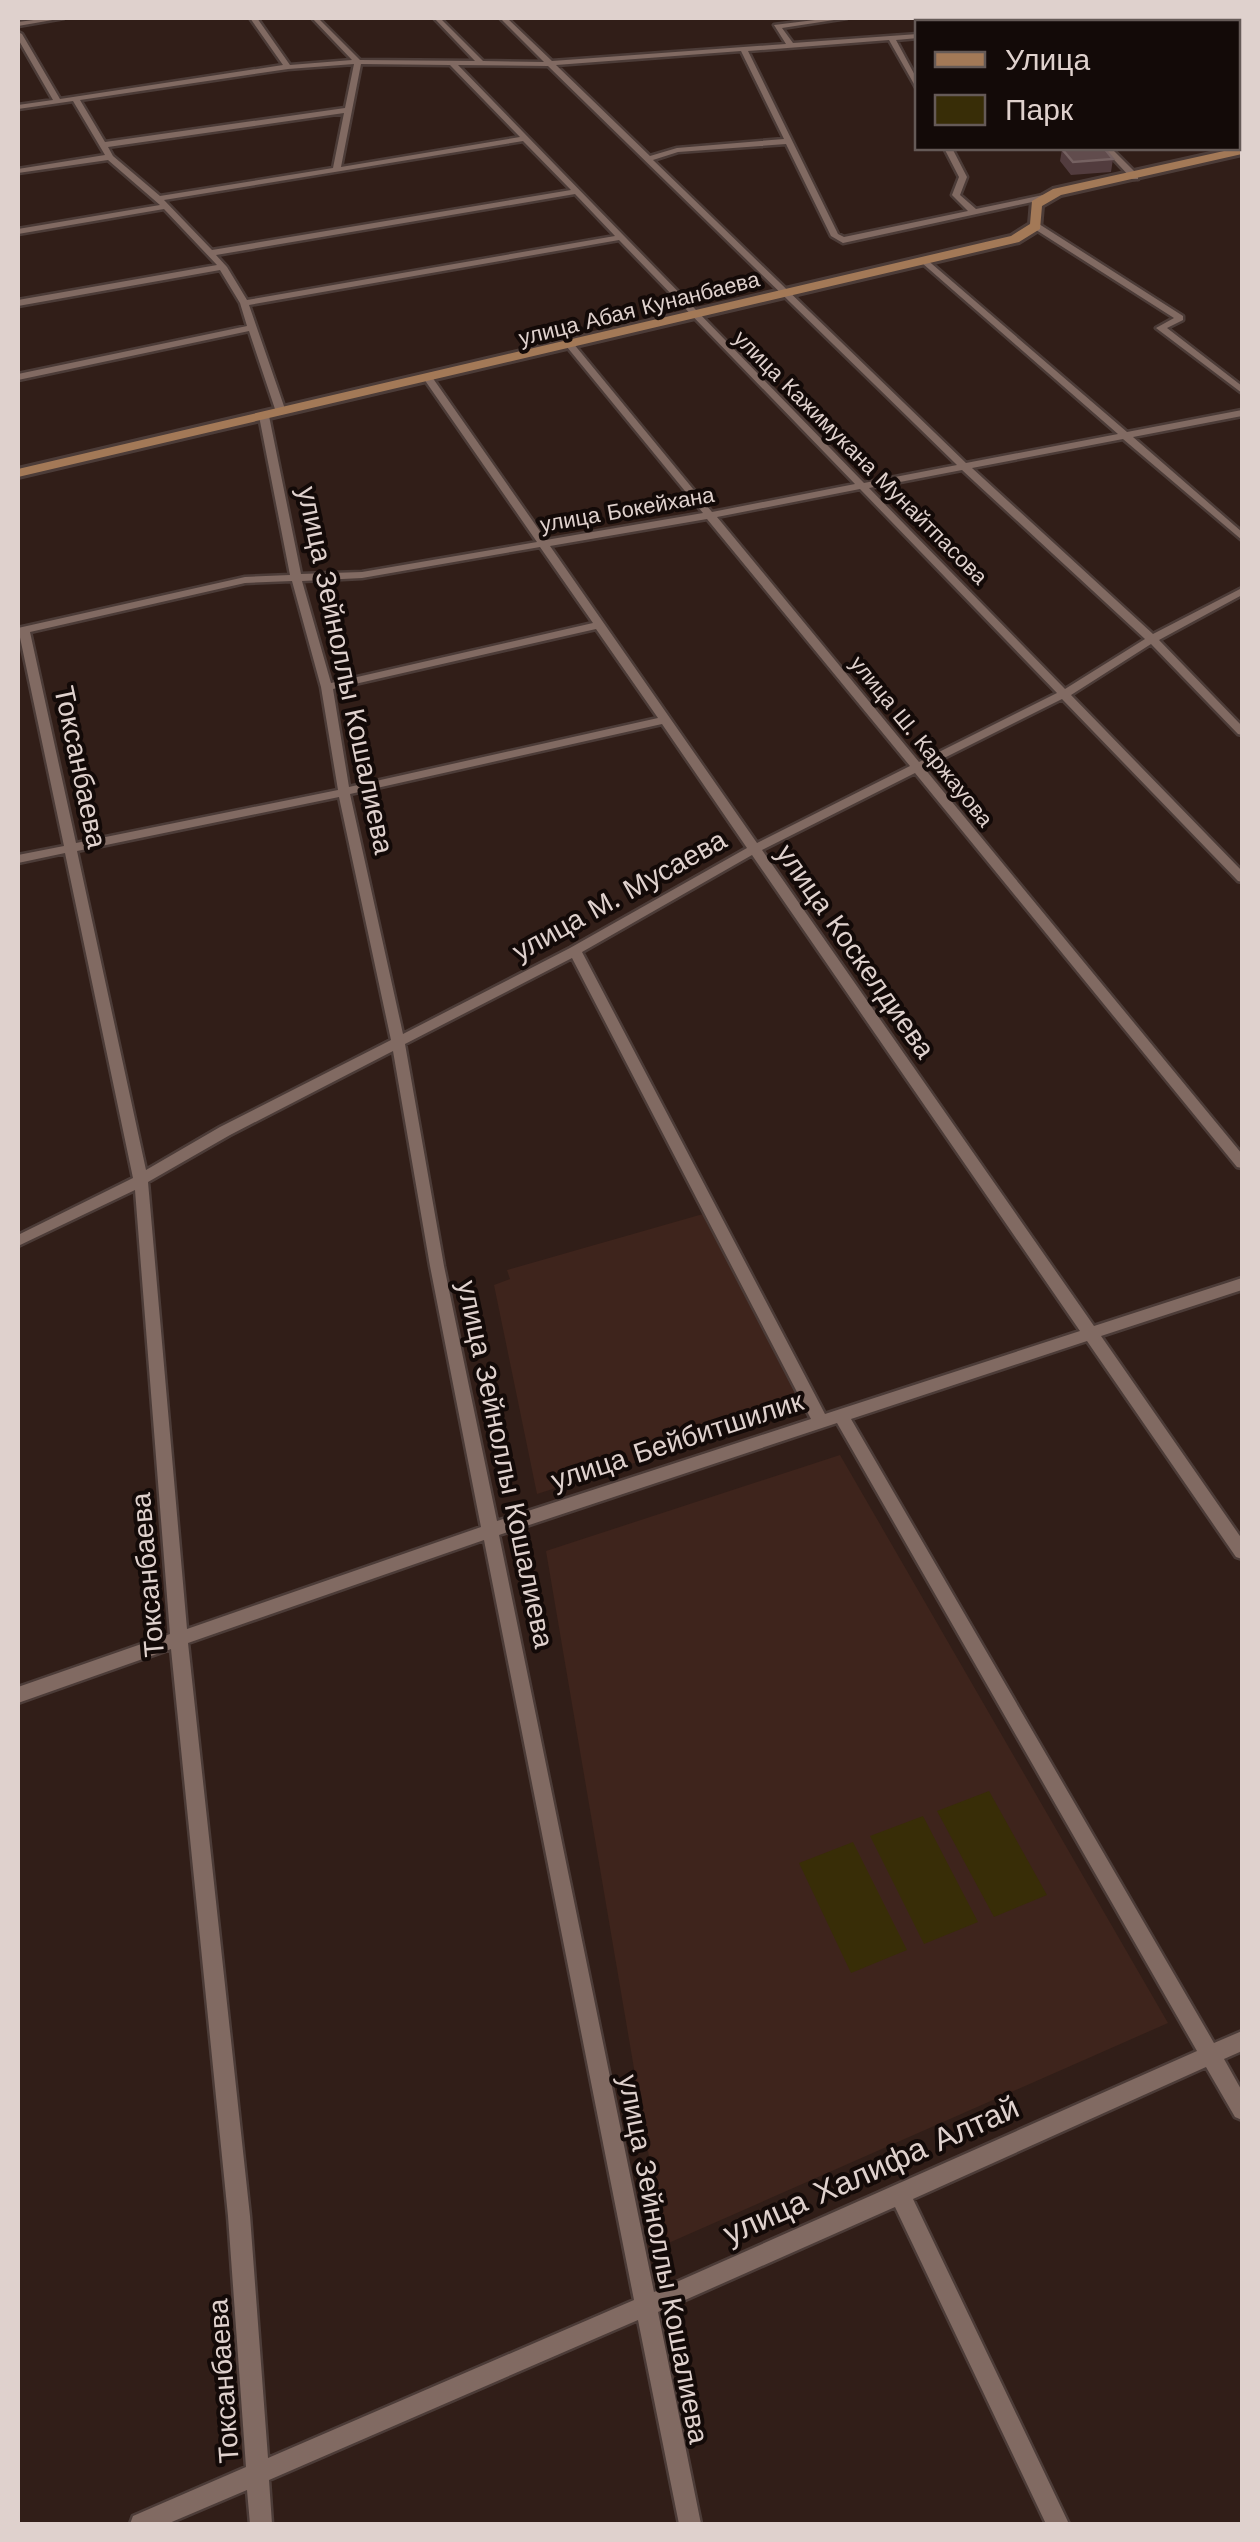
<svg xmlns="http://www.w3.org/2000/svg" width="1260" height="2542" viewBox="0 0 1260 2542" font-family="'Work Sans',sans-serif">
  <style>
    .built { fill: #3e241c }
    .green { fill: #382d07 }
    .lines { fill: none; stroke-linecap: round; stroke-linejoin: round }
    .street-casing { stroke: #4c3c38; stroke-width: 5 }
    .secondary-casing { stroke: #4c3c38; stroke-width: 6 }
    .street { fill: #816a62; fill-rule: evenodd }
    .secondary { fill: #a37957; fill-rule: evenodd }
    .wall { fill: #523c3e }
    .building { fill: #614c4d; stroke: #756161; stroke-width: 2.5 }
    .labels { text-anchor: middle; stroke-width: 8; stroke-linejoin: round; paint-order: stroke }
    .far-street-label { font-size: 22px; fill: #dfd1cd; stroke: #130a08 }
    .street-label { font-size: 28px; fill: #dfd1cd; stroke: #130a08 }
    .near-street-label { font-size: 32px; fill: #dfd1cd; stroke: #130a08 }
  </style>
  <rect width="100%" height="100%" fill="#311e18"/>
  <g class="built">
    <path d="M703,1214L803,1409L537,1494L494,1285L510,1279L507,1270Z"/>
    <path d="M840,1455L1168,2023L664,2245L546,1551Z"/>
  </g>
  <g class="green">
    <path d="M989,1791L1047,1895L994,1917L937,1811Z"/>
    <path d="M923,1816L978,1922L924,1944L870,1836Z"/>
    <path d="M853,1842L907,1950L851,1973L799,1863Z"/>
  </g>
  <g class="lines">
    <g class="street-casing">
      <g id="street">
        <path d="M49,18H64L18,26V22Z"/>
        <path d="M250,18H257L290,65L352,60L312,18H318L360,60L475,61L434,18H440L483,61L544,62L500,18H507L552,61L786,44L774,25L831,18H847L782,28L793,43L918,34V38L896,40L918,81V91L889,40L748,51L838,234L844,237L968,211L952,195L959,177L944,148H952L967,177L960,195L976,209L1043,195H1046V199L843,243L831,236L786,144L678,152L653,160L966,463L1118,434L922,263V259L925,258L1127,432L1242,410V416L1133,437L1242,532V540L1123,439L972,468L1153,634L1242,588V595L1159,640L1242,726V735L1238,734L1151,644L1071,695L1242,871V882L1238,881L1062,699L924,768L1242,1154V1168L1237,1167L915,773L762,850L1094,1326L1242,1278V1290L1101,1336L1242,1539V1559L1236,1557L1087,1341L851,1419L1214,2043L1242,2031V2051L1224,2059L1242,2091V2120L1235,2117L1206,2067L913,2199L1069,2524H1046L895,2207L658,2312L701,2524H679L638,2320L269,2480L272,2524H250L247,2490L167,2524H130L133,2516L246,2467L228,2216L171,1649L18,1703V1687L170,1634L135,1190L18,1246V1235L133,1178L65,853L18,863V855L64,846L18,628L245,577L290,575L259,416L264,413L269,416L301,574L362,572L537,542L424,379L429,376L432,377L546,540L703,513L567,347L565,345L570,342L573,343L712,512L855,484L619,240L249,305L286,412L281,415L276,412L249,331L18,380V374L247,326L240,303L220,270L18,306V300L217,265L164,209L18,234V229L160,205L108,160L18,173V169L105,155L73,101L18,109V105L53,100L18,39V32L22,34L60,99L283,65ZM741,51L784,139L677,148L650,156L556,65ZM354,64L345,108L105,142L80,100L288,69ZM361,64L450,65L520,137L341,167ZM458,65L548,66L957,465L864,483ZM344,113L333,168L160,196L113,156L108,147ZM523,141L571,190L212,250L164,200ZM575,194L615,236L247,300L227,267L216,255ZM962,470L1145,639L1065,689L869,488ZM860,489L1057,693L919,762L717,517ZM707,519L910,766L757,843L550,546ZM540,547L593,623L331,683L302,581L362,578ZM292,581L321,687L338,790L76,843L30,632L245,583ZM596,629L658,718L349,787L333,689ZM662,724L747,848L570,948L403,1034L350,794ZM339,797L391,1040L220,1127L146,1170L77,851ZM752,855L1080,1331L825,1414L582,952ZM572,958L811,1419L497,1521L444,1266L405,1044ZM393,1051L430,1266L481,1527L187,1629L148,1182L230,1135ZM837,1423L1197,2051L654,2292L499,1535ZM484,1540L634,2300L268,2458L250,2216L188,1643Z"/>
        <path d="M1032,18H1040L1048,22H1040Z"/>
        <path d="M1105,18H1129L1095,22H1071Z"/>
        <path d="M1139,18H1148L1156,22H1147Z"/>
        <path d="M1242,22V26L1238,27V23Z"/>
        <path d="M1242,71V75L1238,76V72Z"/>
        <path d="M1103,148H1111L1138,175V179H1132Z"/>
        <path d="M1033,224H1039L1183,316V320L1167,328L1242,386V393L1156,328L1174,318L1033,228Z"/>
      </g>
    </g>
    <g class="secondary-casing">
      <path id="secondary" d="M1242,147V154L1061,195L1042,206L1040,229L1019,242L18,477V469L1011,236L1030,224L1032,201L1053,189Z"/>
    </g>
    <use href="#street" class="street"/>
    <use href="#secondary" class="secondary"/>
  </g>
  <path class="wall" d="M1062,149L1113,159L1111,172L1071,175L1060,161Z"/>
  <path class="building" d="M1077,148H1104L1113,159L1073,162L1062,149Z"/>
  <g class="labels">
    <g class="far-street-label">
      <text transform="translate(639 308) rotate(-14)" y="8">улица Абая Кунанбаева</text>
      <text transform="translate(861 457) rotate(45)" y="8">улица Кажимукана Мунайтпасова</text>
      <text transform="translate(627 509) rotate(-10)" y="8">улица Бокейхана</text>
      <text transform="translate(922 741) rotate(51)" y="8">улица Ш. Каржауова</text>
    </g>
    <g class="street-label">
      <text transform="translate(346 670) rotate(78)" y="10">улица Зейноллы Кошалиева</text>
      <text transform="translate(81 767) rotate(78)" y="10">Токсанбаева</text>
      <text transform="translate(619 895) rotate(-29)" y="10">улица М. Мусаева</text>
      <text transform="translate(856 951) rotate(55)" y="10">улица Коскелдиева</text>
      <text transform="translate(677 1440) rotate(-18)" y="10">улица Бейбитшилик</text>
      <text transform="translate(506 1464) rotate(78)" y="10">улица Зейноллы Кошалиева</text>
      <text transform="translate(147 1575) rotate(-95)" y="10">Токсанбаева</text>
      <text transform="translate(664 2259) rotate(79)" y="10">улица Зейноллы Кошалиева</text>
      <text transform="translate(223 2381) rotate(-94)" y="10">Токсанбаева</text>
    </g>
    <g class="near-street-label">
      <text transform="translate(871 2170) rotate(-24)" y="11">улица Халифа Алтай</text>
    </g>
  </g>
  <rect width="1260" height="2542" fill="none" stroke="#dfd1cd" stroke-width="40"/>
  <rect x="915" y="20" width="325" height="130" fill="#130a08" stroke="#655a57" stroke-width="2.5"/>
  <rect x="935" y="52" width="50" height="15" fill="#a37957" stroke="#655a57" stroke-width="2.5"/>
  <text x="1005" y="70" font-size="30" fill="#dfd1cd">Улица</text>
  <rect x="935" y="95" width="50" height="30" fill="#382d07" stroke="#655a57" stroke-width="2.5"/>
  <text x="1005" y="120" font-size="30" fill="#dfd1cd">Парк</text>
</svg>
